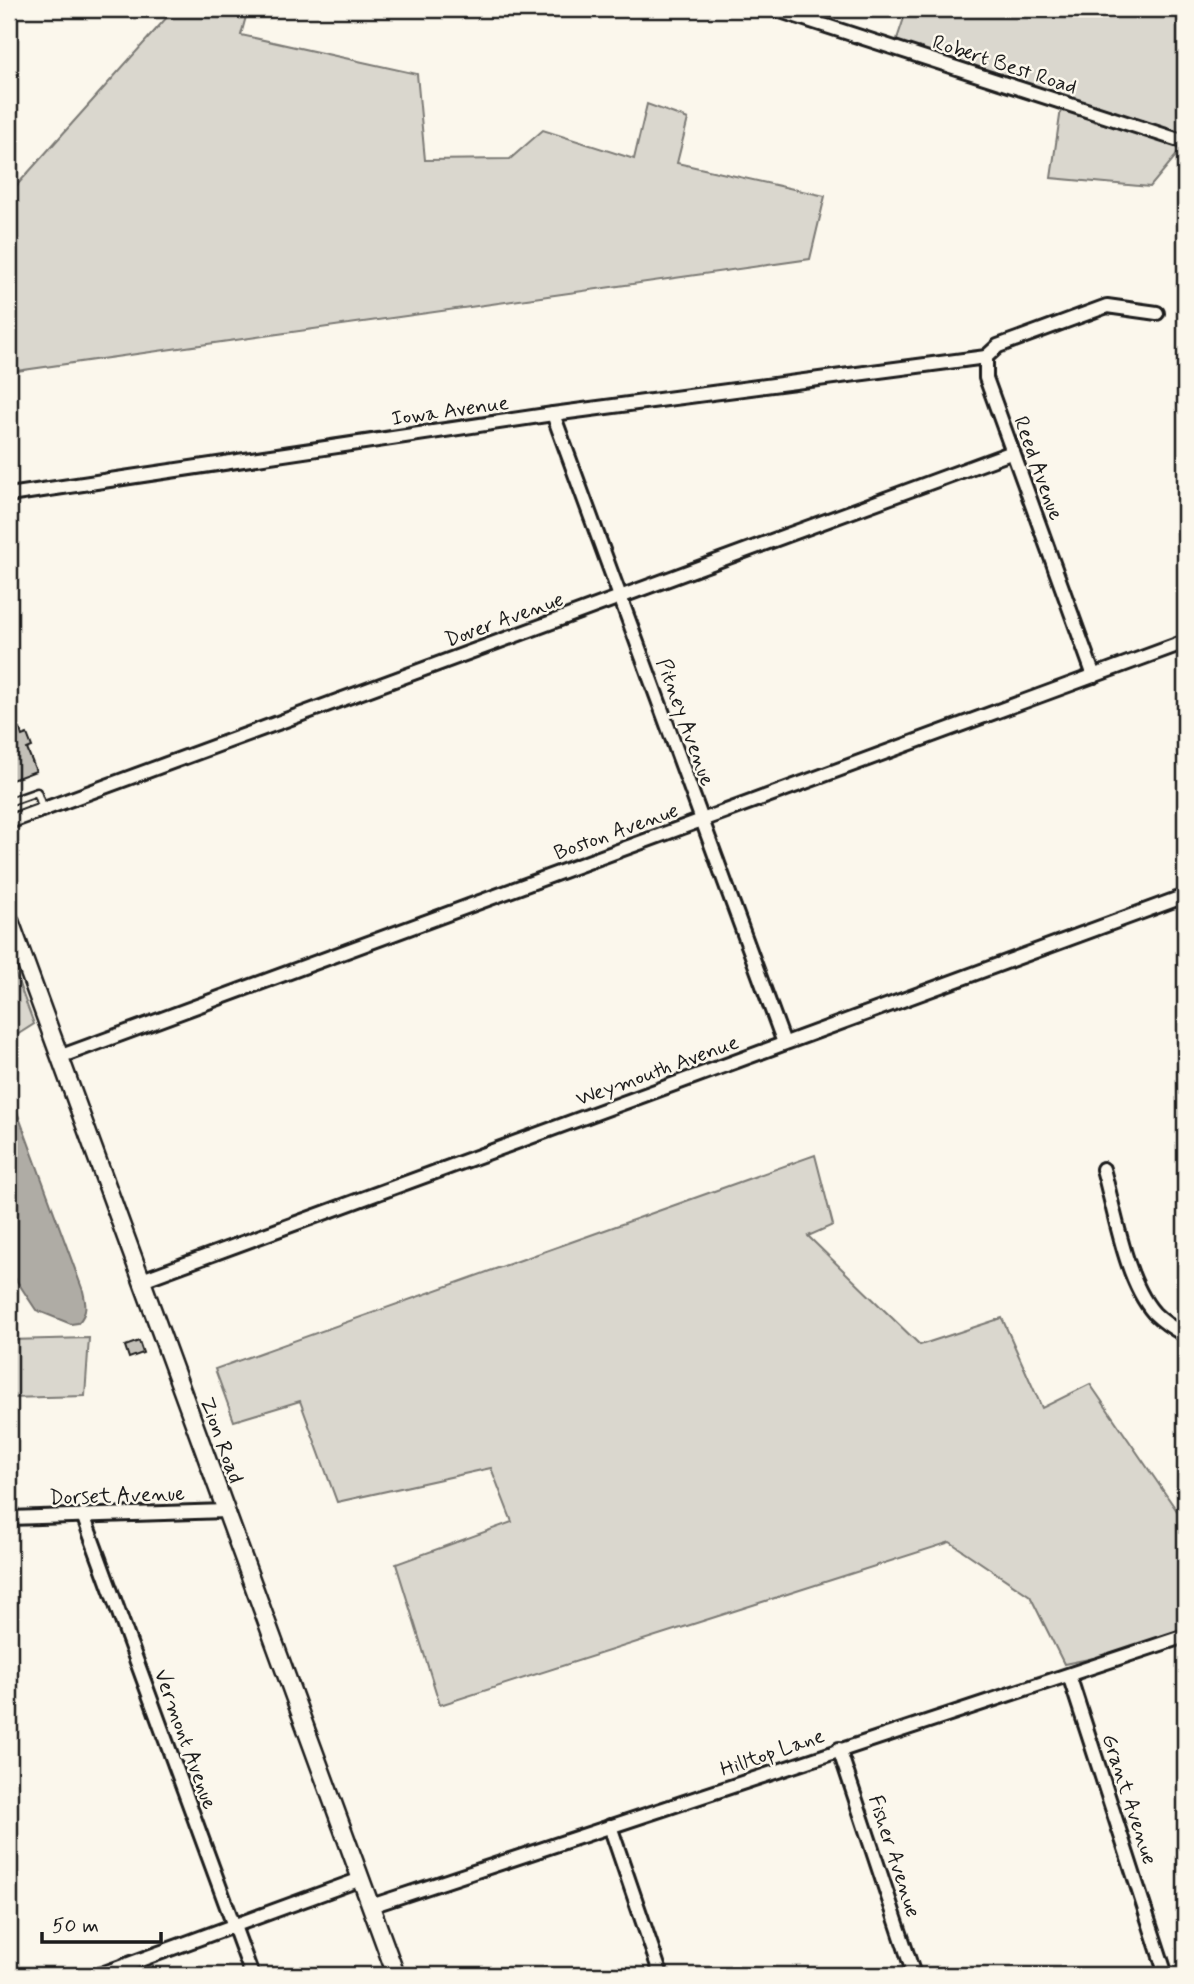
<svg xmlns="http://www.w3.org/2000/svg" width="1194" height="1984" viewBox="0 0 1194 1984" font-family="Mynerve,sans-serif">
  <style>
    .green { fill: #dad7ce; stroke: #7b7a75; stroke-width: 2 }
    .water { fill: #afaca5; stroke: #74726e; stroke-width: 2 }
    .building { fill: #c3c0b8; stroke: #1c1c1c; stroke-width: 2 }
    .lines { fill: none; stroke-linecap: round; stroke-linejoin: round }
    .service-casing { stroke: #1c1c1c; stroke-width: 11 }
    .minor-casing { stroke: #1c1c1c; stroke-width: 18 }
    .tertiary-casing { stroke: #1c1c1c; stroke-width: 21 }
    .service { stroke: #fbf7ec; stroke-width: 6 }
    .minor { stroke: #fbf7ec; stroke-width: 12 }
    .tertiary { stroke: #fbf7ec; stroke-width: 16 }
    .labels { text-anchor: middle; stroke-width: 5; stroke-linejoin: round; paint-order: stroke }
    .street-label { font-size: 21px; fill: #1c1c1c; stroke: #fbf7ec }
  </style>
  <rect width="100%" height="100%" fill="#fbf7ec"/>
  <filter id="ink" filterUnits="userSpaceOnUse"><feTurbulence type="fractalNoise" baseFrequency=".0143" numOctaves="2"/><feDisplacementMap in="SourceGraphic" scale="14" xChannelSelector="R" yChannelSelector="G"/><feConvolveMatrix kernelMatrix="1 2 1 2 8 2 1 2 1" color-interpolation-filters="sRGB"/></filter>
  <g filter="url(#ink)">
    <g class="green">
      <path d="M164,9H248L241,35L417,74L425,160L510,159L543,130L634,159L647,104L688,119L677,163L825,196L810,259L9,372V194L169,15Z"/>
      <path d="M907,9H1185V82L1179,84L1185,145L1150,187L1051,178L1062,102L894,48Z"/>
      <path d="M9,957L34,1024L9,1040Z"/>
      <path d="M815,1155L833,1225L808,1236L920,1345L1002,1318L1042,1408L1090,1384L1182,1518H1185V1634L1148,1647L1064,1664L1030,1596L950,1542L440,1705L396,1564L512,1522L491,1468L337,1502L300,1401L234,1421L215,1369Z"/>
      <path d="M89,1338L85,1396L9,1398V1340Z"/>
    </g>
    <path class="water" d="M9,1090L83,1291C86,1304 88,1313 78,1323L71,1324L36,1310L9,1269Z"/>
    <g class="building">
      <path d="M20,729L22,736L27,734L32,747L27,749L36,771L9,781V733Z"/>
      <path d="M139,1341L143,1353L129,1358L125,1346Z"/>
    </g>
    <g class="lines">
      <g class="service-casing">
        <path id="service" d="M9,802L37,792L43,809"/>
      </g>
      <g class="minor-casing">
        <g id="minor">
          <path d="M774,9L1185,142"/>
          <path d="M986,357L998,346L1107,306L1157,313"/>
          <path d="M553,414L784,1043"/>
          <path d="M9,495L553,414L986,357V378L1094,676"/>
          <path d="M9,822L1013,452"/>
          <path d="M59,1057L1185,642"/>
          <path d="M1103,1169C1115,1211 1125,1280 1154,1313C1163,1322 1174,1329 1185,1335"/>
          <path d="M142,1280L1185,896"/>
          <path d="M83,1515L252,1975"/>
          <path d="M9,1518L226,1511"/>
          <path d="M1069,1675L1166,1975"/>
          <path d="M839,1749L914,1975"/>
          <path d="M610,1826L661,1975"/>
          <path d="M371,1906L1185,1636"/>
          <path d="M99,1975L361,1879"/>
        </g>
      </g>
      <g class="tertiary-casing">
        <path id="tertiary" d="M9,918L396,1975"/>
      </g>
      <use href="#service" class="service"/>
      <use href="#minor" class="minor"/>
      <use href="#tertiary" class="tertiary"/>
    </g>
  </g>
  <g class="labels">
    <g class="street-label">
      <text transform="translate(1005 64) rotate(18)" y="7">Robert Best Road</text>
      <text transform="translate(450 410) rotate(-8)" y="7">Iowa Avenue</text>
      <text transform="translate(1039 468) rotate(70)" y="7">Reed Avenue</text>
      <text transform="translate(504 619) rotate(-20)" y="7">Dover Avenue</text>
      <text transform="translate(686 722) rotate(70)" y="7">Pitney Avenue</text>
      <text transform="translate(616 831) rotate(-20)" y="7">Boston Avenue</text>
      <text transform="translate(657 1070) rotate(-20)" y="7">Weymouth Avenue</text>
      <text transform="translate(222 1440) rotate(70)" y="7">Zion Road</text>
      <text transform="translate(117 1495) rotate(-2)" y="7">Dorset Avenue</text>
      <text transform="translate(186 1739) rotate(70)" y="7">Vermont Avenue</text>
      <text transform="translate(772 1752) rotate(-19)" y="7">Hilltop Lane</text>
      <text transform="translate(1130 1799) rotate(72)" y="7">Grant Avenue</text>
      <text transform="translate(895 1856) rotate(72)" y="7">Fisher Avenue</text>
    </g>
  </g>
  <rect width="1194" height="1984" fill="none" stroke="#fbf7ec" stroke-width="35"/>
  <rect x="18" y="18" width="1159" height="1949" fill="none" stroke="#1c1c1c" stroke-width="2.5" filter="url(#ink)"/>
  <path d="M42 1932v10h119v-10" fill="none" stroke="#1c1c1c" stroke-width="3.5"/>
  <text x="52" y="1932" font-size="21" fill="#1c1c1c" stroke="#fbf7ec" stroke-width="5" paint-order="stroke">50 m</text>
</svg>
